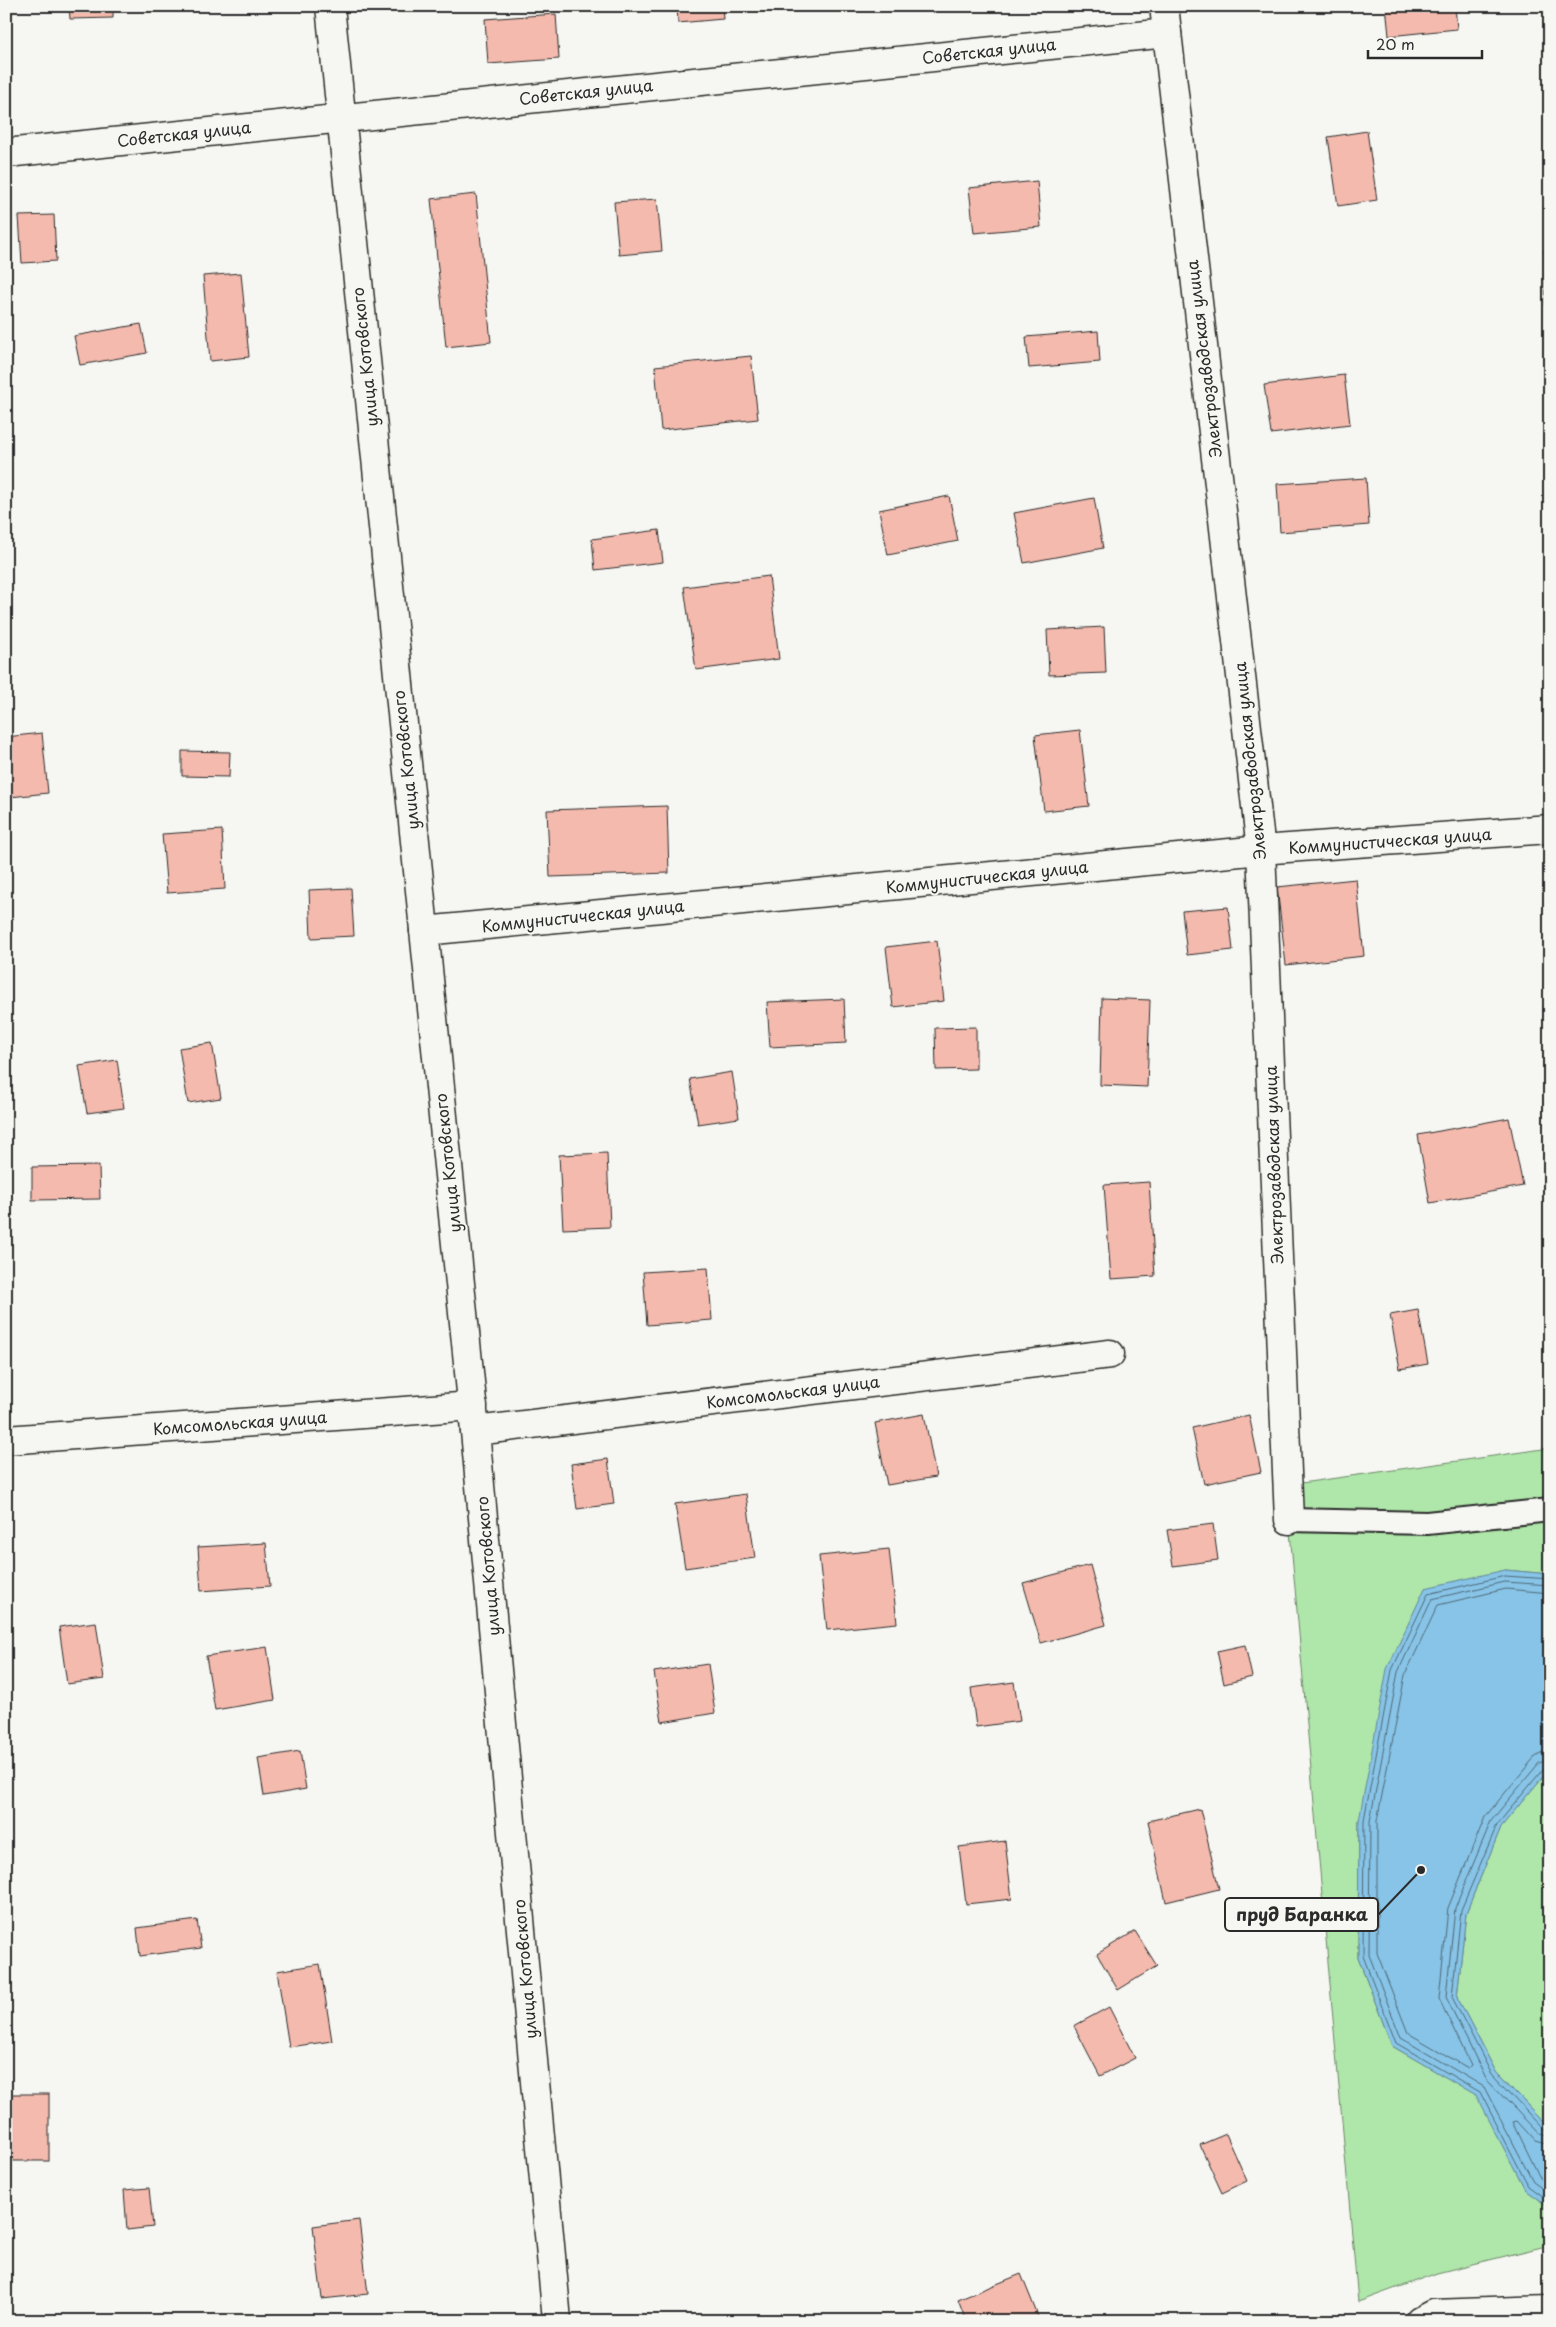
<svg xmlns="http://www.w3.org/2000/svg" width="1556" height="2327" viewBox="0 0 1556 2327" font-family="'Playpen Sans',sans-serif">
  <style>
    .green { fill: #afe6a9; stroke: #6d886a }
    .water { fill: #87c4e7; stroke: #62879c }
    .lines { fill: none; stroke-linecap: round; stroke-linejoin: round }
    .shore { stroke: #506876; stroke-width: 1 }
    .building { fill: #f4baad; stroke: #2b2b2b }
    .service-casing { stroke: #2b2b2b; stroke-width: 26 }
    .minor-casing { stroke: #2b2b2b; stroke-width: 31 }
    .secondary-casing { stroke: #2b2b2b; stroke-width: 31 }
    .service { stroke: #f6f6f2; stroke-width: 22 }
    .minor { stroke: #f6f6f2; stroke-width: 28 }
    .secondary { stroke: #f6f6f2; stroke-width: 28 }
    .labels { text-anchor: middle; stroke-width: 4; stroke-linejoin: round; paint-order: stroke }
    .street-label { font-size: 16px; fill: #2b2b2b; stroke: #f6f6f2 }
    .leader { fill: none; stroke: #2b2b2b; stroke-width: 2 }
    .callout-dot { fill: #2b2b2b; stroke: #f6f6f2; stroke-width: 2 }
    .callout { fill: #f6f6f2; stroke: #2b2b2b; stroke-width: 2 }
    .callout-label { font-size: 18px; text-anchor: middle; font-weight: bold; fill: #2b2b2b }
  </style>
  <rect width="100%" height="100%" fill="#f6f6f2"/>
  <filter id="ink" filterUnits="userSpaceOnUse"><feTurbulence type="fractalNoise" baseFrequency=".02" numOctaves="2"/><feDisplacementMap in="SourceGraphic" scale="10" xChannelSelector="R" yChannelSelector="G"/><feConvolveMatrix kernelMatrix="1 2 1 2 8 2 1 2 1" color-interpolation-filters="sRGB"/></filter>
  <g filter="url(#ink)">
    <g class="green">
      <path d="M1550,1448V1574L1505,1570L1359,1820L1358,1957L1392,2046L1477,2095L1525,2189L1550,2207V2245L1437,2273L1358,2302L1289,1520L1294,1484Z"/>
      <path d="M1550,1768V2129L1496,2072L1457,1997L1466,1913L1501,1827Z"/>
    </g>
    <path class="water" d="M1505,1570L1550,1574V1768L1501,1827L1466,1913L1457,1997L1496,2072L1550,2129V2207L1525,2189L1476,2095L1392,2046L1358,1957L1359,1820L1387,1669L1425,1588Z"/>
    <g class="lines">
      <g class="shore">
        <path d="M1550,1579L1505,1576L1428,1594L1392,1670L1364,1820L1363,1956L1396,2043L1480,2092L1528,2185L1550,2201"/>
        <path d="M1550,1585L1505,1582L1432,1599L1398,1672L1370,1821L1369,1955L1401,2038L1484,2087L1533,2181L1550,2193"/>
        <path d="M1550,1593L1506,1589L1438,1605L1405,1675L1377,1821V1953L1408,2033L1468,2068L1471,2065L1439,1999L1448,1908L1485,1817L1534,1758L1542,1753L1550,1752"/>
        <path d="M1550,1759L1539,1763L1491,1821L1455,1908L1446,1997L1486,2079L1540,2135L1550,2138"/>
        <path d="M1550,1766L1544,1768L1497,1825L1461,1910L1452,1997L1492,2075L1544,2130L1550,2132"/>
        <path d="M1550,2146L1536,2142L1517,2121L1513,2122L1539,2176L1550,2184"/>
      </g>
    </g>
    <g class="building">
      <path d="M69,6H113V18L70,19Z"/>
      <path d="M677,6H722L723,19L678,23Z"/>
      <path d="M1386,6H1455L1457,29L1389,36Z"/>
      <path d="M556,14L559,59L488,64L485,19Z"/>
      <path d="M1367,131L1377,200L1338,206L1328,137Z"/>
      <path d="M1037,181L1041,227L974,233L969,188Z"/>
      <path d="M476,194L491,342L446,347L431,199Z"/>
      <path d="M657,199L662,251L619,255L614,202Z"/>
      <path d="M54,215L56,261L22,263L19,216Z"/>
      <path d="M1544,249H1550V313H1546Z"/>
      <path d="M241,273L249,357L210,361L203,276Z"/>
      <path d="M141,324L147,353L80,365L74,336Z"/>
      <path d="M1098,331L1100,362L1029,368L1026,337Z"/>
      <path d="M751,356L758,419L661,430L655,366Z"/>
      <path d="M1344,375L1350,424L1271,434L1264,385Z"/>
      <path d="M1366,478L1369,525L1280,532L1277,484Z"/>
      <path d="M949,496L958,541L888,555L879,510Z"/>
      <path d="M1094,498L1103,548L1024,563L1014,513Z"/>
      <path d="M659,530L663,562L595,570L592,539Z"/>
      <path d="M769,576L779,659L696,670L684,587Z"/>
      <path d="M1104,627L1106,673L1049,675L1047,630Z"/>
      <path d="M1080,730L1089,806L1044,811L1035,735Z"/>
      <path d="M42,733L48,793L10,797L6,737Z"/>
      <path d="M182,751L230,752L229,777L182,776Z"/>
      <path d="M667,806L669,873L550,877L547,810Z"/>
      <path d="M222,830L225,889L167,893L162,834Z"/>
      <path d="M1356,879L1364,956L1286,965L1277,887Z"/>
      <path d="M351,888L354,936L311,938L309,890Z"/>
      <path d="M1228,907L1233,950L1187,955L1182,911Z"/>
      <path d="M937,941L944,1001L893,1007L886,947Z"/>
      <path d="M1102,998L1150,1000L1147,1087L1100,1085Z"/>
      <path d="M844,999L846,1043L770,1047L767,1002Z"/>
      <path d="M976,1027V1069L936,1070L935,1028Z"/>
      <path d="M212,1043L221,1098L188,1103L179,1048Z"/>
      <path d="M117,1060L124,1108L87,1113L79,1066Z"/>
      <path d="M732,1072L739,1118L698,1124L690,1079Z"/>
      <path d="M1509,1118L1523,1186L1430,1203L1418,1135Z"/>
      <path d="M607,1153L610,1227L563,1229L559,1155Z"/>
      <path d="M99,1166L100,1199L32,1200V1167Z"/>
      <path d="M1149,1182L1155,1276L1111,1279L1104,1185Z"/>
      <path d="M708,1268L712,1320L647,1325L643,1272Z"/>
      <path d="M1418,1310L1428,1364L1400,1369L1390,1315Z"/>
      <path d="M924,1414L936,1477L887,1485L875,1423Z"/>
      <path d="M1249,1415L1261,1472L1204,1484L1192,1428Z"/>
      <path d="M608,1459L614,1504L577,1509L571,1464Z"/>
      <path d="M746,1494L755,1558L685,1568L675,1504Z"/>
      <path d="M1213,1524L1218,1560L1173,1566L1167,1530Z"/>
      <path d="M266,1543L270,1586L201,1591L198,1547Z"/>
      <path d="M889,1549L897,1623L827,1630L819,1556Z"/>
      <path d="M1090,1565L1106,1625L1041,1643L1023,1583Z"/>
      <path d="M96,1622L104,1679L67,1684L59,1627Z"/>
      <path d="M1245,1645L1252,1677L1224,1684L1217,1651Z"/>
      <path d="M267,1647L275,1700L215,1710L206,1656Z"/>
      <path d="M708,1664L715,1713L662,1722L654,1672Z"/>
      <path d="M1014,1682L1020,1721L976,1727L971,1688Z"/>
      <path d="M300,1751L306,1789L264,1796L258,1758Z"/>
      <path d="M1200,1809L1219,1889L1166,1902L1148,1821Z"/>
      <path d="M1005,1841L1012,1899L966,1904L959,1847Z"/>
      <path d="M197,1920L201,1948L140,1956L137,1928Z"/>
      <path d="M1135,1931L1157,1966L1118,1990L1097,1954Z"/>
      <path d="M320,1964L332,2041L289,2047L277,1971Z"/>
      <path d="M1109,2007L1135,2058L1100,2076L1074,2026Z"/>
      <rect x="6" y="2094" width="43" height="67"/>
      <path d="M1226,2134L1247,2181L1222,2193L1200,2145Z"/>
      <path d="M149,2188L153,2227L127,2230L124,2190Z"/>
      <path d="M359,2220L368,2294L322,2299L313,2226Z"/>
      <path d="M1021,2274L1040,2321H966L958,2300Z"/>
    </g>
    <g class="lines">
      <g class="service-casing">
        <path id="service" d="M1289,1520L1427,1523L1550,1510"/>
      </g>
      <g class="minor-casing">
        <g id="minor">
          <path d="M1164,6L1261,850L1289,1520"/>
          <path d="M6,153L1167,33"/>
          <path d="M424,931L1261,850L1550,829"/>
          <path d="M475,1431L1110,1354"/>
          <path d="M6,1440L473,1406"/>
          <path d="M1420,2321L1433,2314L1550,2310"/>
        </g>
      </g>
      <g class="secondary-casing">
        <path id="secondary" d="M330,6L475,1431L557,2321"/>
      </g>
      <use href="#service" class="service"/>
      <use href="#minor" class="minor"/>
      <use href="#secondary" class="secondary"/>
    </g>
  </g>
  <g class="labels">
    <g class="street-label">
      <text transform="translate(989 51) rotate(-6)" y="6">Советская улица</text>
      <text transform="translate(586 92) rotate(-6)" y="6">Советская улица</text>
      <text transform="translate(184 134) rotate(-6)" y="6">Советская улица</text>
      <text transform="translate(365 357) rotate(-96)" y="6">улица Котовского</text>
      <text transform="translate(1204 359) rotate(-97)" y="6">Электрозаводская улица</text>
      <text transform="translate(406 760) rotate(-96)" y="6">улица Котовского</text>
      <text transform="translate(1250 761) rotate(-96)" y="6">Электрозаводская улица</text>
      <text transform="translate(1390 841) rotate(-4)" y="6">Коммунистическая улица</text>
      <text transform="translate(987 877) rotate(-6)" y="6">Коммунистическая улица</text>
      <text transform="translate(583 916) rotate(-6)" y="6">Коммунистическая улица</text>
      <text transform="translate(448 1163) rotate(-96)" y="6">улица Котовского</text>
      <text transform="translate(1274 1165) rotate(-92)" y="6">Электрозаводская улица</text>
      <text transform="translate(793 1392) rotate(-7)" y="6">Комсомольская улица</text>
      <text transform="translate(240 1423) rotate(-4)" y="6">Комсомольская улица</text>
      <text transform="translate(488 1566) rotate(-95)" y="6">улица Котовского</text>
      <text transform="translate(525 1969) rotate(-95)" y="6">улица Котовского</text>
    </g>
  </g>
  <path class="leader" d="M1421 1870L1378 1915"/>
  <circle class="callout-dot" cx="1421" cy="1870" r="5"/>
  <rect class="callout" x="1225" y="1898" width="153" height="33" rx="5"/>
  <g class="callout-label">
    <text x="1302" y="1921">пруд Баранка</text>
  </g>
  <rect width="1556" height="2327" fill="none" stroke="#f6f6f2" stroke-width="25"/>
  <rect x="12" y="12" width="1531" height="2302" fill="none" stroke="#2b2b2b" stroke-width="2" filter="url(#ink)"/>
  <path d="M1368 50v8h114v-8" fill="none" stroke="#2b2b2b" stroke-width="2.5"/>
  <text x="1376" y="50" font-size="15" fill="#2b2b2b" stroke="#f6f6f2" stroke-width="4" paint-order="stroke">20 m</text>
</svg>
